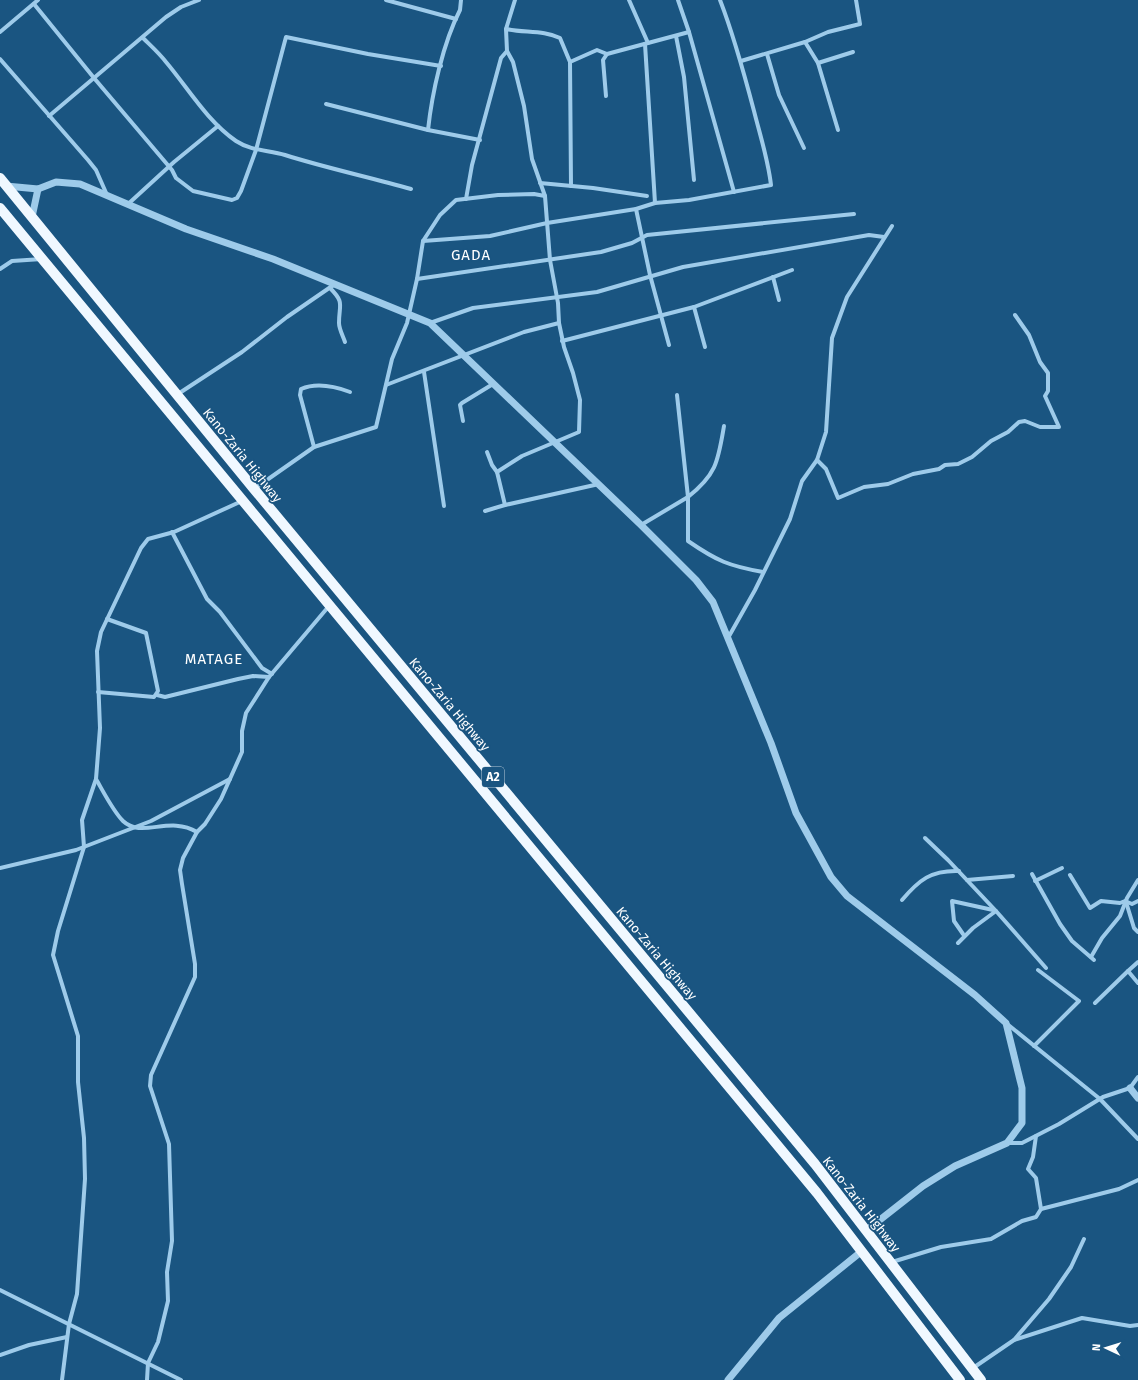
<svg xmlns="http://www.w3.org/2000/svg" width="1138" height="1380" viewBox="0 0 1138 1380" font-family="'Fira Sans',sans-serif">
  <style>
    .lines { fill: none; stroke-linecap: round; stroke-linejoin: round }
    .minor { stroke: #9ecbea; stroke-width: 4 }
    .tertiary { stroke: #9ecbea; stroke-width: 7 }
    .trunk { stroke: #f0f8ff; stroke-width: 10 }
    .labels { text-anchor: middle; stroke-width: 3.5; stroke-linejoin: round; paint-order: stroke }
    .shield { fill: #1a5581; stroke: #baccd9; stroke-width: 1 }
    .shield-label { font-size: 12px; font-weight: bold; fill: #fff }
    .street-label { font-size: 13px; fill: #fff; stroke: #1a5581 }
    .quarter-label { font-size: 15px; letter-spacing: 1px; fill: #fff; stroke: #1a5581 }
  </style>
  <rect width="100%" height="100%" fill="#1a5581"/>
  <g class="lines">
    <g class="minor">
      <path d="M386,0L456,19"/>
      <path d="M629,0L648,43"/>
      <path d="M678,0L689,32L734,192"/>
      <path d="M34,4L94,78L172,170L176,178L193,191L232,200L237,198L241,191L256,150L286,37L368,54L441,66"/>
      <path d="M506,29C524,33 544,30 560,38L570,62"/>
      <path d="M0,32L38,0"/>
      <path d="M676,36L684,77L694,180"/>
      <path d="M143,38C151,46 159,53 166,62C188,88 207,121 236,141C251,151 269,150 285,155C326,168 369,177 411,189"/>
      <path d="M805,42L818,63L838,130"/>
      <path d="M645,44L655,203"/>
      <path d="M767,54L779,95L804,148"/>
      <path d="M0,59L88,160L96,170L107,195"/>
      <path d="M741,61L805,42L828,32L860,24L856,0"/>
      <path d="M818,63L853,52"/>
      <path d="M606,96L603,60L607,54"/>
      <path d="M326,104L428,130L480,140"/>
      <path d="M49,116L166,17L181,7L199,0"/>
      <path d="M428,130C432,93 443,43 460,10L461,0"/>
      <path d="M540,183L593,188L647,196"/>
      <path d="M571,186L570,62L597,50L607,54L689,32"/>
      <path d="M466,199L472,165L501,58L507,51"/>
      <path d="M127,205L174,162L218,126"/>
      <path d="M636,209L650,275L669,345"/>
      <path d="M423,241L490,236L547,223L636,209L655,203L689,200L771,185C768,159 760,135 754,111C744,73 734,36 720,0"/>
      <path d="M0,269L12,261L42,259"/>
      <path d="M773,277L779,300"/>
      <path d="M417,279L601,252L632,243L647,235L854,214"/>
      <path d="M330,288C345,303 339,304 339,323C339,329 343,336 345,342"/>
      <path d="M694,307L705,347"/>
      <path d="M430,323L473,308L597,292L683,267L869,235L884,237"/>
      <path d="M562,341L694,307L792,270"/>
      <path d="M424,372L444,506"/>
      <path d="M386,385L524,332L559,323"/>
      <path d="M178,394L242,352L287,317L335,284"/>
      <path d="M677,395L688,497C717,474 718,461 724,426"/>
      <path d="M463,421L460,405L462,403L493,384"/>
      <path d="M314,447L300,395L301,389C317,382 334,386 350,392"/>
      <path d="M487,452L492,465L497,472"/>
      <path d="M817,460L826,469L838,498L864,487L888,484L913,474L939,469L945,465L958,464L972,457L991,441L1008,432L1019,422L1025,421L1040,427H1059L1045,396L1048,391V373L1040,362L1029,335L1015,315"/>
      <path d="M254,489L314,447L376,427L392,359L407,323L417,279L423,241L440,215L456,200L498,195L534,194L545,196"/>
      <path d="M505,505L497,472L522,456L579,432L580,400L573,373L564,347L559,323L558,303L550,260L545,196L532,159L524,106L513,62L507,51L506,29L515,0"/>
      <path d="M485,511L505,505L599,484"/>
      <path d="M641,525L688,497V541C717,561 729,566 763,572"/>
      <path d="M172,532L207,599L220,612L262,668L272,674"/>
      <path d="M728,638L755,590L790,519L802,481L817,460L826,432L832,338L847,297L892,226"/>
      <path d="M98,692L154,697L158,691L146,633L107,619"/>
      <path d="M157,695L165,697L238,679L253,676L269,677"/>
      <path d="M96,779C103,791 113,811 123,821C142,839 169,815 197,832"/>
      <path d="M925,838L948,860L996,911"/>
      <path d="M0,868L76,850L151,821L230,779"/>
      <path d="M1032,874L1060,924L1072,941L1094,960"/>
      <path d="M1070,875L1090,908L1101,901L1120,903L1125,901L1132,904L1138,901"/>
      <path d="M967,880L1013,876"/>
      <path d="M1035,881L1062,868"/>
      <path d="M902,900C919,880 931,870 959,871"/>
      <path d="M1126,902L1134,928L1138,932"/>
      <path d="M963,934L954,921L952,901L993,910"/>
      <path d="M958,943L973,928L996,911L1046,968"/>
      <path d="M1091,957L1102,938L1120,916L1127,898L1138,880"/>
      <path d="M1128,971L1138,962"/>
      <path d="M1095,1003L1128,971L1138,983"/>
      <path d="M1006,1023L1100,1099L1138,1139"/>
      <path d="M1034,1046L1079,1001L1038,970"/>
      <path d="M1008,1143H1022L1059,1124L1103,1097L1130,1088L1138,1077"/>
      <path d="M1041,1209L1119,1189L1138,1180"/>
      <path d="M892,1262L941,1247L991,1239L1022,1221L1036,1217L1041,1209L1036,1178L1028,1169L1033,1157L1036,1136"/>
      <path d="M0,1290L181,1380"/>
      <path d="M1014,1340L1049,1299L1071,1267L1084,1239"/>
      <path d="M0,1355L29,1345L67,1337"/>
      <path d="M973,1368L1014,1340L1082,1318L1130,1326L1138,1325"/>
      <path d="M62,1380L69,1324L77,1294L85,1179L84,1138L78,1082V1036L53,955L58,931L84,847L82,820L96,779L100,728L97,651L101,632L141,548L148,539L174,532L242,501"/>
      <path d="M147,1380L148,1363L158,1342L168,1301L167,1272L172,1241L169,1144L150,1086L151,1075L195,977V964L182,884L180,870L183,858L197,832L205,824L221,799L242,752V731L246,713L269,677L329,606"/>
    </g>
    <g class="tertiary">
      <path d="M6,186L38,189L56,182L80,184L186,229L273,259L430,323L641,525L696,580L713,602L771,743L796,813L831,877L847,896L975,995L1006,1023L1022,1088V1123L1007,1143L955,1166L923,1186L867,1230"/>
      <path d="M32,217L38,189"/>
      <path d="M1130,1088L1138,1098"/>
      <path d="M728,1380L779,1318L862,1251"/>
    </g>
    <g class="trunk">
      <path d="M0,178L254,489L815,1164L981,1380"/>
      <path d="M0,208L817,1193L960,1380"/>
    </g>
  </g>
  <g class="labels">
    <rect class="shield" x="482" y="767" width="22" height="20" rx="3"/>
    <g class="shield-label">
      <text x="493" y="781">A2</text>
    </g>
    <g class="street-label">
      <text transform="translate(243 455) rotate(51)" y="5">Kano-Zaria Highway</text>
      <text transform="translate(450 704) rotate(50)" y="5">Kano-Zaria Highway</text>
      <text transform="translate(657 953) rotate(50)" y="5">Kano-Zaria Highway</text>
      <text transform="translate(862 1204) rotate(52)" y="5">Kano-Zaria Highway</text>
    </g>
    <g class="quarter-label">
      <text x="471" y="260">GADA</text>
      <text x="214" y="664">MATAGE</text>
    </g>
  </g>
  <g transform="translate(1106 1348) rotate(274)" stroke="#1a5581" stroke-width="3" paint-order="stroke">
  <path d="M0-3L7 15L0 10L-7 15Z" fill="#ffffff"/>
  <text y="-6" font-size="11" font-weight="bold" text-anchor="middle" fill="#ffffff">N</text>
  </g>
</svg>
